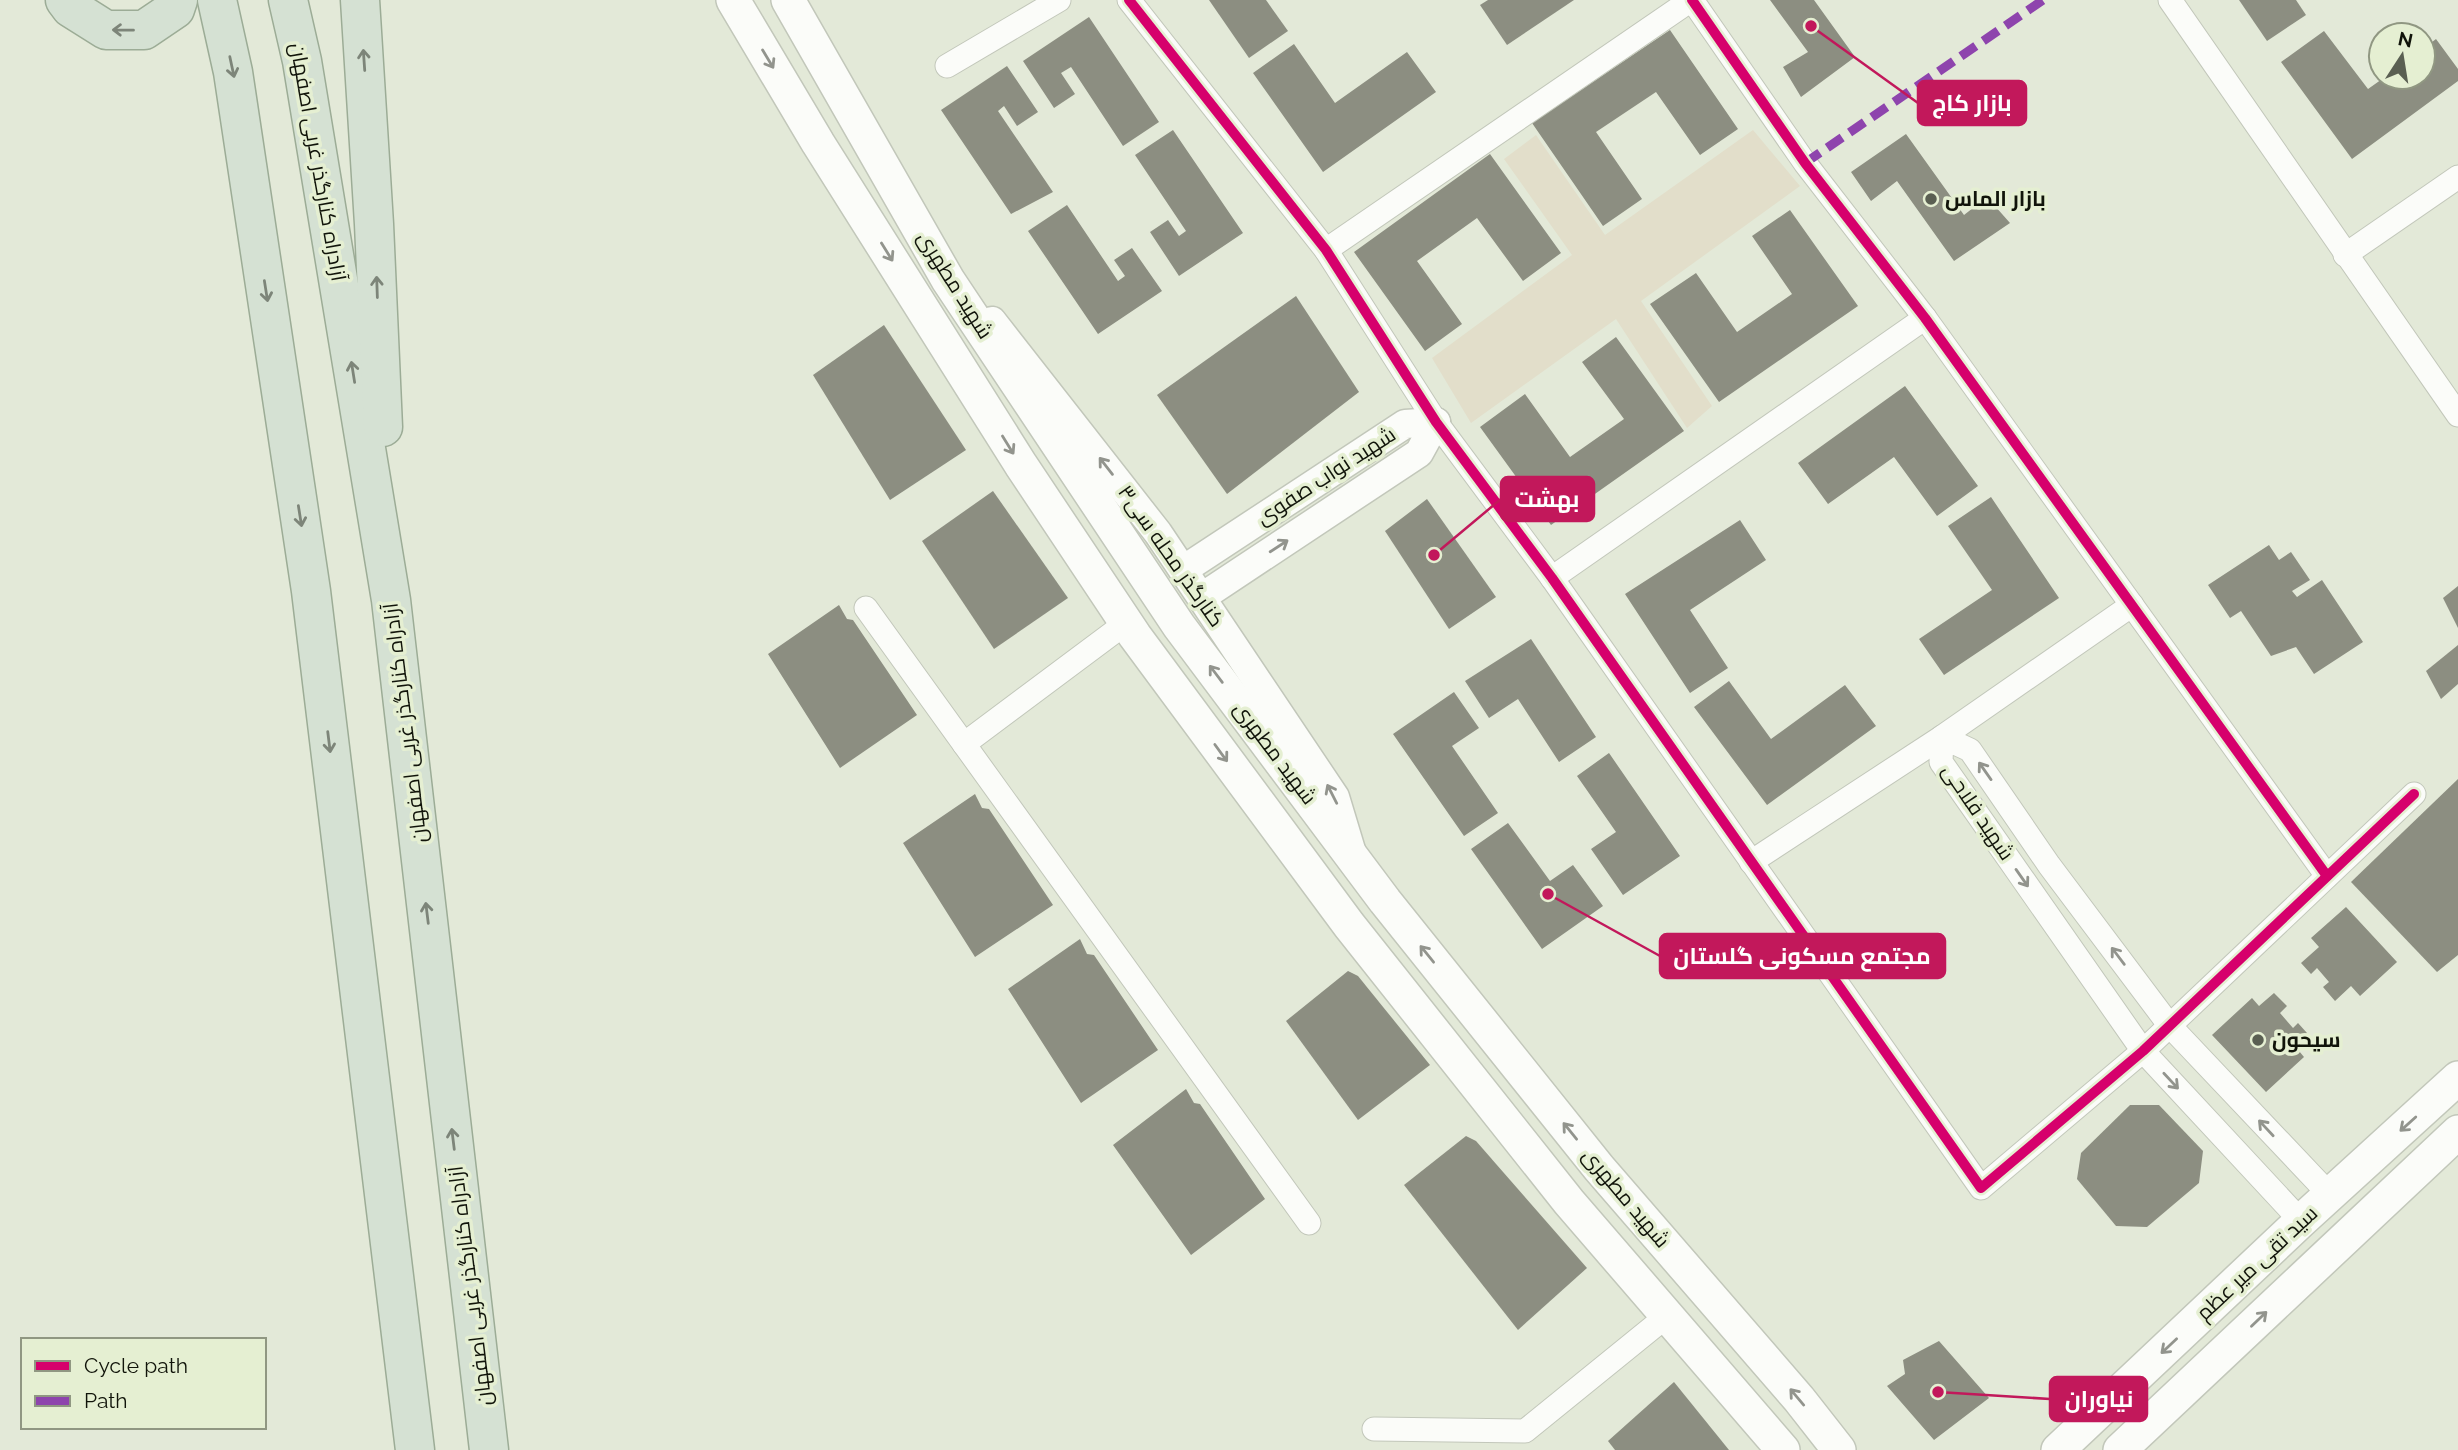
<svg xmlns="http://www.w3.org/2000/svg" width="2458" height="1450" viewBox="0 0 2458 1450" font-family="Raleway,Cairo,sans-serif">
  <style>
    .green { fill: #e2deca }
    .building { fill: #8c8e81 }
    .lines { fill: none; stroke-linecap: round; stroke-linejoin: round }
    .minor-casing { stroke: #c2c7ba; stroke-width: 25 }
    .tertiary-casing { stroke: #c2c7ba; stroke-width: 31 }
    .secondary-casing { stroke: #c2c7ba; stroke-width: 36 }
    .motorway-casing { stroke: #9cac96; stroke-width: 41 }
    .minor { stroke: #fbfcf9; stroke-width: 23 }
    .tertiary { stroke: #fbfcf9; stroke-width: 28 }
    .secondary { stroke: #fbfcf9; stroke-width: 33 }
    .motorway { stroke: #d5e1d3; stroke-width: 38 }
    .quiet { stroke: #8e44ad; stroke-width: 9; stroke-dasharray: 18 9; stroke-linecap: butt }
    .cycleway-casing { stroke: #e5efd2; stroke-width: 15 }
    .cycleway { stroke: #d6006c; stroke-width: 10 }
    .oneway { stroke: #7d8579 }
    .oneway2 { stroke: #92948d }
    .poi-dot { fill: #5a5f52; stroke: #e5efd2; stroke-width: 2.5 }
    .labels { text-anchor: middle; stroke-width: 7; stroke-linejoin: round; paint-order: stroke }
    .street-label { font-size: 21px; fill: #11140a; stroke: #e5efd2 }
    .poi-label { font-size: 21px; font-weight: bold; fill: #11140a; stroke: #e5efd2; text-anchor: start }
    .leader { fill: none; stroke: #c2185b; stroke-width: 2.5 }
    .callout-dot { fill: #c2185b; stroke: #e5efd2; stroke-width: 2.5 }
    .callout { fill: #c2185b; stroke: #c2185b; stroke-width: 2.5 }
    .callout-label { font-size: 23px; text-anchor: middle; font-weight: bold; fill: #fff }
  </style>
  <rect width="100%" height="100%" fill="#e3e9d8"/>
  <path class="green" d="M1753,130L1800,186L1641,301L1712,406L1687,428L1616,319L1471,423L1432,358L1572,255L1504,159L1536,135L1605,235Z"/>
  <g class="building">
    <path d="M1209,0H1266L1288,31L1249,58Z"/>
    <path d="M1488,0H1574L1507,45L1480,5Z"/>
    <path d="M1770,0H1814L1855,57L1801,97L1783,67L1808,52Z"/>
    <path d="M2239,0H2296L2306,15L2267,41Z"/>
    <path d="M1089,17L1159,122L1123,146L1071,67L1061,73L1075,94L1054,108L1023,61Z"/>
    <path d="M1670,30L1738,129L1700,155L1656,92L1596,132L1642,199L1603,226L1532,123Z"/>
    <path d="M2324,31L2368,89L2385,77H2423V49L2436,39L2458,69V81L2352,159L2281,62Z"/>
    <path d="M1294,44L1335,103L1407,52L1436,92L1323,172L1253,73Z"/>
    <path d="M1007,66L1038,112L1017,126L1004,106L998,111L1053,192L1011,214L941,110Z"/>
    <path d="M1173,130L1243,233L1179,276L1150,232L1168,220L1179,236L1186,231L1135,155Z"/>
    <path d="M1906,134L1964,215L1987,197L2010,223L1954,261L1897,181L1871,201L1851,172Z"/>
    <path d="M1490,154L1561,253L1523,281L1477,218L1417,261L1462,324L1425,351L1354,252Z"/>
    <path d="M1067,205L1118,281L1125,276L1114,260L1132,248L1162,291L1098,334L1028,231Z"/>
    <path d="M1790,210L1858,306L1719,402L1650,304L1696,273L1737,332L1792,294L1752,236Z"/>
    <path d="M1296,296L1359,392L1227,494L1157,395Z"/>
    <path d="M884,325L966,450L890,500L813,375Z"/>
    <path d="M1616,337L1684,431L1551,525L1480,427L1525,394L1570,457L1624,419L1582,362Z"/>
    <path d="M1905,386L1978,486L1937,516L1894,457L1828,504L1798,463Z"/>
    <path d="M993,491L1068,598L994,649L922,541Z"/>
    <path d="M1991,497L2059,598L1944,675L1919,639L1992,590L1948,526Z"/>
    <path d="M1427,499L1496,597L1449,629L1385,531Z"/>
    <path d="M1740,520L1766,560L1690,610L1728,668L1690,693L1625,594Z"/>
    <path d="M2269,545L2279,560L2291,552L2310,580L2292,591L2297,597L2322,580L2363,642L2314,674L2296,647L2271,656L2241,611L2230,618L2208,585Z"/>
    <path d="M2458,586V628L2443,598Z"/>
    <path d="M839,605L847,619L853,620L917,715L840,768L768,654Z"/>
    <path d="M1531,639L1596,737L1559,762L1518,699L1489,718L1465,681Z"/>
    <path d="M2458,645V684L2441,699L2426,671Z"/>
    <path d="M1729,681L1771,739L1845,685L1876,726L1767,805L1694,707Z"/>
    <path d="M1454,692L1479,728L1452,746L1498,813L1464,836L1393,734Z"/>
    <path d="M1609,753L1680,856L1623,895L1591,849L1616,832L1577,776Z"/>
    <path d="M2458,779V955L2437,972L2351,882Z"/>
    <path d="M975,794L982,808L989,809L1053,905L975,957L903,843Z"/>
    <path d="M1508,823L1550,881L1573,865L1603,906L1542,949L1471,849Z"/>
    <path d="M2346,907L2397,962L2360,996L2351,986L2335,1001L2323,987L2329,982L2317,968L2311,974L2301,963L2319,947L2311,938Z"/>
    <path d="M1080,939L1087,954L1094,955L1158,1050L1081,1103L1008,989Z"/>
    <path d="M1348,971L1358,976L1430,1065L1358,1120L1286,1021Z"/>
    <path d="M2274,993L2287,1006L2280,1013L2293,1028L2298,1023L2307,1033L2294,1045L2304,1057L2266,1092L2212,1035L2252,998L2259,1006Z"/>
    <path d="M1186,1089L1194,1103L1200,1104L1265,1199L1191,1255L1113,1145Z"/>
    <path d="M2130,1105H2159L2203,1151L2199,1183L2147,1227L2116,1226L2077,1179L2081,1153Z"/>
    <path d="M1466,1136L1476,1141L1587,1268L1518,1330L1404,1185Z"/>
    <path d="M1939,1341L1989,1398L1934,1440L1887,1386L1905,1374L1903,1360Z"/>
    <path d="M1674,1382L1729,1450H1615L1608,1441Z"/>
  </g>
  <g class="lines">
    <g class="minor-casing">
      <g id="minor">
        <path d="M1129,0L1326,250L1436,422L1552,578L1981,1188L2143,1051L2414,794"/>
        <path d="M1692,0L1805,163L1925,318L2327,876"/>
        <path d="M2170,0L2458,415"/>
        <path d="M947,66L1059,0"/>
        <path d="M1326,250L1691,0"/>
        <path d="M2345,255L2458,177"/>
        <path d="M1552,578L1925,318"/>
        <path d="M866,608L1309,1223"/>
        <path d="M964,744L1126,623"/>
        <path d="M1751,862L1942,737L2132,605"/>
        <path d="M2301,1221L2143,1051L1941,762L1942,737L1970,750L2049,865L2170,1026L2330,1195"/>
        <path d="M1374,1429L1525,1431L1668,1315"/>
      </g>
    </g>
    <g class="tertiary-casing">
      <g id="tertiary">
        <path d="M992,321L1158,533L1335,797L1351,850"/>
        <path d="M1183,570L1405,424L1436,422"/>
        <path d="M1202,597L1419,453L1436,422"/>
      </g>
    </g>
    <g class="secondary-casing">
      <g id="secondary">
        <path d="M733,0L818,143L1021,465L1135,636L1349,925L1569,1202L1783,1450"/>
        <path d="M788,0L948,280L1179,626L1385,901L1599,1168L1799,1399L1839,1450"/>
        <path d="M2058,1450L2301,1221L2458,1078"/>
        <path d="M2120,1450L2458,1132"/>
      </g>
    </g>
    <g class="motorway-casing">
      <g id="motorway">
        <path d="M65,0L71,8L106,30H144L175,9L178,0"/>
        <path d="M217,0L233,72L311,591L415,1450"/>
        <path d="M288,0L302,61L391,600L489,1450"/>
        <path d="M360,0L374,224L383,427"/>
      </g>
    </g>
    <use href="#minor" class="minor"/>
    <use href="#tertiary" class="tertiary"/>
    <use href="#secondary" class="secondary"/>
    <use href="#motorway" class="motorway"/>
    <path class="quiet" d="M1805,163L2043,0"/>
    <g class="cycleway-casing">
      <g id="cycleway">
        <path d="M1129,0L1326,250L1436,422L1552,578L1981,1188L2143,1051L2414,794"/>
        <path d="M1692,0L1805,163L1925,318L2327,876"/>
      </g>
    </g>
    <use href="#cycleway" class="cycleway"/>
  </g>
  <defs><path id="oneway-shaft" d="M-6 0H5M1.5-3L5.5 0L1.5 3" fill="none" stroke-width="1.6" stroke-linecap="round" stroke-linejoin="round" transform="scale(1.75)"/></defs>
  <g class="oneway">
    <use href="#oneway-shaft" transform="translate(123 30) rotate(-179)"/>
    <use href="#oneway-shaft" transform="translate(364 60) rotate(-94)"/>
    <use href="#oneway-shaft" transform="translate(232 67) rotate(78)"/>
    <use href="#oneway-shaft" transform="translate(377 287) rotate(-92)"/>
    <use href="#oneway-shaft" transform="translate(266 291) rotate(81)"/>
    <use href="#oneway-shaft" transform="translate(353 372) rotate(-99)"/>
    <use href="#oneway-shaft" transform="translate(300 516) rotate(81)"/>
    <use href="#oneway-shaft" transform="translate(329 742) rotate(83)"/>
    <use href="#oneway-shaft" transform="translate(427 913) rotate(-97)"/>
    <use href="#oneway-shaft" transform="translate(453 1139) rotate(-97)"/>
  </g>
  <g class="oneway2">
    <use href="#oneway-shaft" transform="translate(768 59) rotate(59)"/>
    <use href="#oneway-shaft" transform="translate(887 252) rotate(58)"/>
    <use href="#oneway-shaft" transform="translate(1008 445) rotate(58)"/>
    <use href="#oneway-shaft" transform="translate(1106 466) rotate(-128)"/>
    <use href="#oneway-shaft" transform="translate(1279 546) rotate(-33)"/>
    <use href="#oneway-shaft" transform="translate(1216 674) rotate(-127)"/>
    <use href="#oneway-shaft" transform="translate(1221 753) rotate(54)"/>
    <use href="#oneway-shaft" transform="translate(1985 771) rotate(-125)"/>
    <use href="#oneway-shaft" transform="translate(1332 794) rotate(-117)"/>
    <use href="#oneway-shaft" transform="translate(2022 878) rotate(55)"/>
    <use href="#oneway-shaft" transform="translate(1427 954) rotate(-129)"/>
    <use href="#oneway-shaft" transform="translate(2118 956) rotate(-127)"/>
    <use href="#oneway-shaft" transform="translate(2171 1081) rotate(47)"/>
    <use href="#oneway-shaft" transform="translate(2408 1124) rotate(138)"/>
    <use href="#oneway-shaft" transform="translate(2266 1128) rotate(-133)"/>
    <use href="#oneway-shaft" transform="translate(1570 1131) rotate(-129)"/>
    <use href="#oneway-shaft" transform="translate(2259 1319) rotate(-44)"/>
    <use href="#oneway-shaft" transform="translate(2169 1346) rotate(137)"/>
    <use href="#oneway-shaft" transform="translate(1797 1397) rotate(-130)"/>
  </g>
  <g class="poi-dot">
    <circle cx="1931" cy="199" r="7"/>
    <circle cx="2258" cy="1040" r="7"/>
  </g>
  <g class="labels">
    <g class="street-label">
      <text transform="translate(318 162) rotate(80)" y="7">آزادراه کنارگذر غربی اصفهان</text>
      <text transform="translate(955 285) rotate(58)" y="7">شهید مطهری</text>
      <text transform="translate(1326 476) rotate(-33)" y="7">شهید نواب صفوی</text>
      <text transform="translate(1171 556) rotate(55)" y="7">کنارگذر محله سی۳</text>
      <text transform="translate(405 723) rotate(-97)" y="7">آزادراه کنارگذر غربی اصفهان</text>
      <text transform="translate(1275 753) rotate(53)" y="7">شهید مطهری</text>
      <text transform="translate(1978 812) rotate(56)" y="7">شهید فلاحی</text>
      <text transform="translate(1626 1198) rotate(50)" y="7">شهید مطهری</text>
      <text transform="translate(2257 1263) rotate(-43)" y="7">سید تقی میر عظم</text>
      <text transform="translate(470 1286) rotate(-97)" y="7">آزادراه کنارگذر غربی اصفهان</text>
    </g>
    <g class="poi-label">
      <text x="1945" y="206">بازار الماس</text>
      <text x="2272" y="1047">سیحون</text>
    </g>
  </g>
  <path class="leader" d="M1811 26L1918 103M1434 555L1501 499M1548 894L1660 956M1938 1392L2050 1399"/>
  <g class="callout-dot">
    <circle cx="1811" cy="26" r="7"/>
    <circle cx="1434" cy="555" r="7"/>
    <circle cx="1548" cy="894" r="7"/>
    <circle cx="1938" cy="1392" r="7"/>
  </g>
  <g class="callout">
    <rect x="1918" y="81" width="108" height="44" rx="7"/>
    <rect x="1501" y="477" width="93" height="44" rx="7"/>
    <rect x="1660" y="934" width="285" height="44" rx="7"/>
    <rect x="2050" y="1377" width="97" height="44" rx="7"/>
  </g>
  <g class="callout-label">
    <text x="1972" y="111">بازار کاج</text>
    <text x="1547" y="507">بهشت</text>
    <text x="1802" y="964">مجتمع مسکونی گلستان</text>
    <text x="2099" y="1407">نیاوران</text>
  </g>
  <rect x="21" y="1338" width="245" height="91" fill="#e5efd2" stroke="#909782" stroke-width="2"/>
  <rect x="35" y="1361" width="35" height="10" fill="#d6006c" stroke="#909782" stroke-width="2"/>
  <text x="84" y="1373" font-size="21" fill="#11140a">Cycle path</text>
  <rect x="35" y="1396" width="35" height="10" fill="#8e44ad" stroke="#909782" stroke-width="2"/>
  <text x="84" y="1408" font-size="21" fill="#11140a">Path</text>
  <g transform="translate(2402 56) rotate(12)"><circle r="33" fill="#e5efd2" stroke="#909782" stroke-width="2"/>
  <path d="M0-5L12 26L0 18L-12 26Z" fill="#5a5f52"/>
  <text y="-10" font-size="19" font-weight="bold" text-anchor="middle" fill="#11140a">N</text>
  </g>
</svg>
